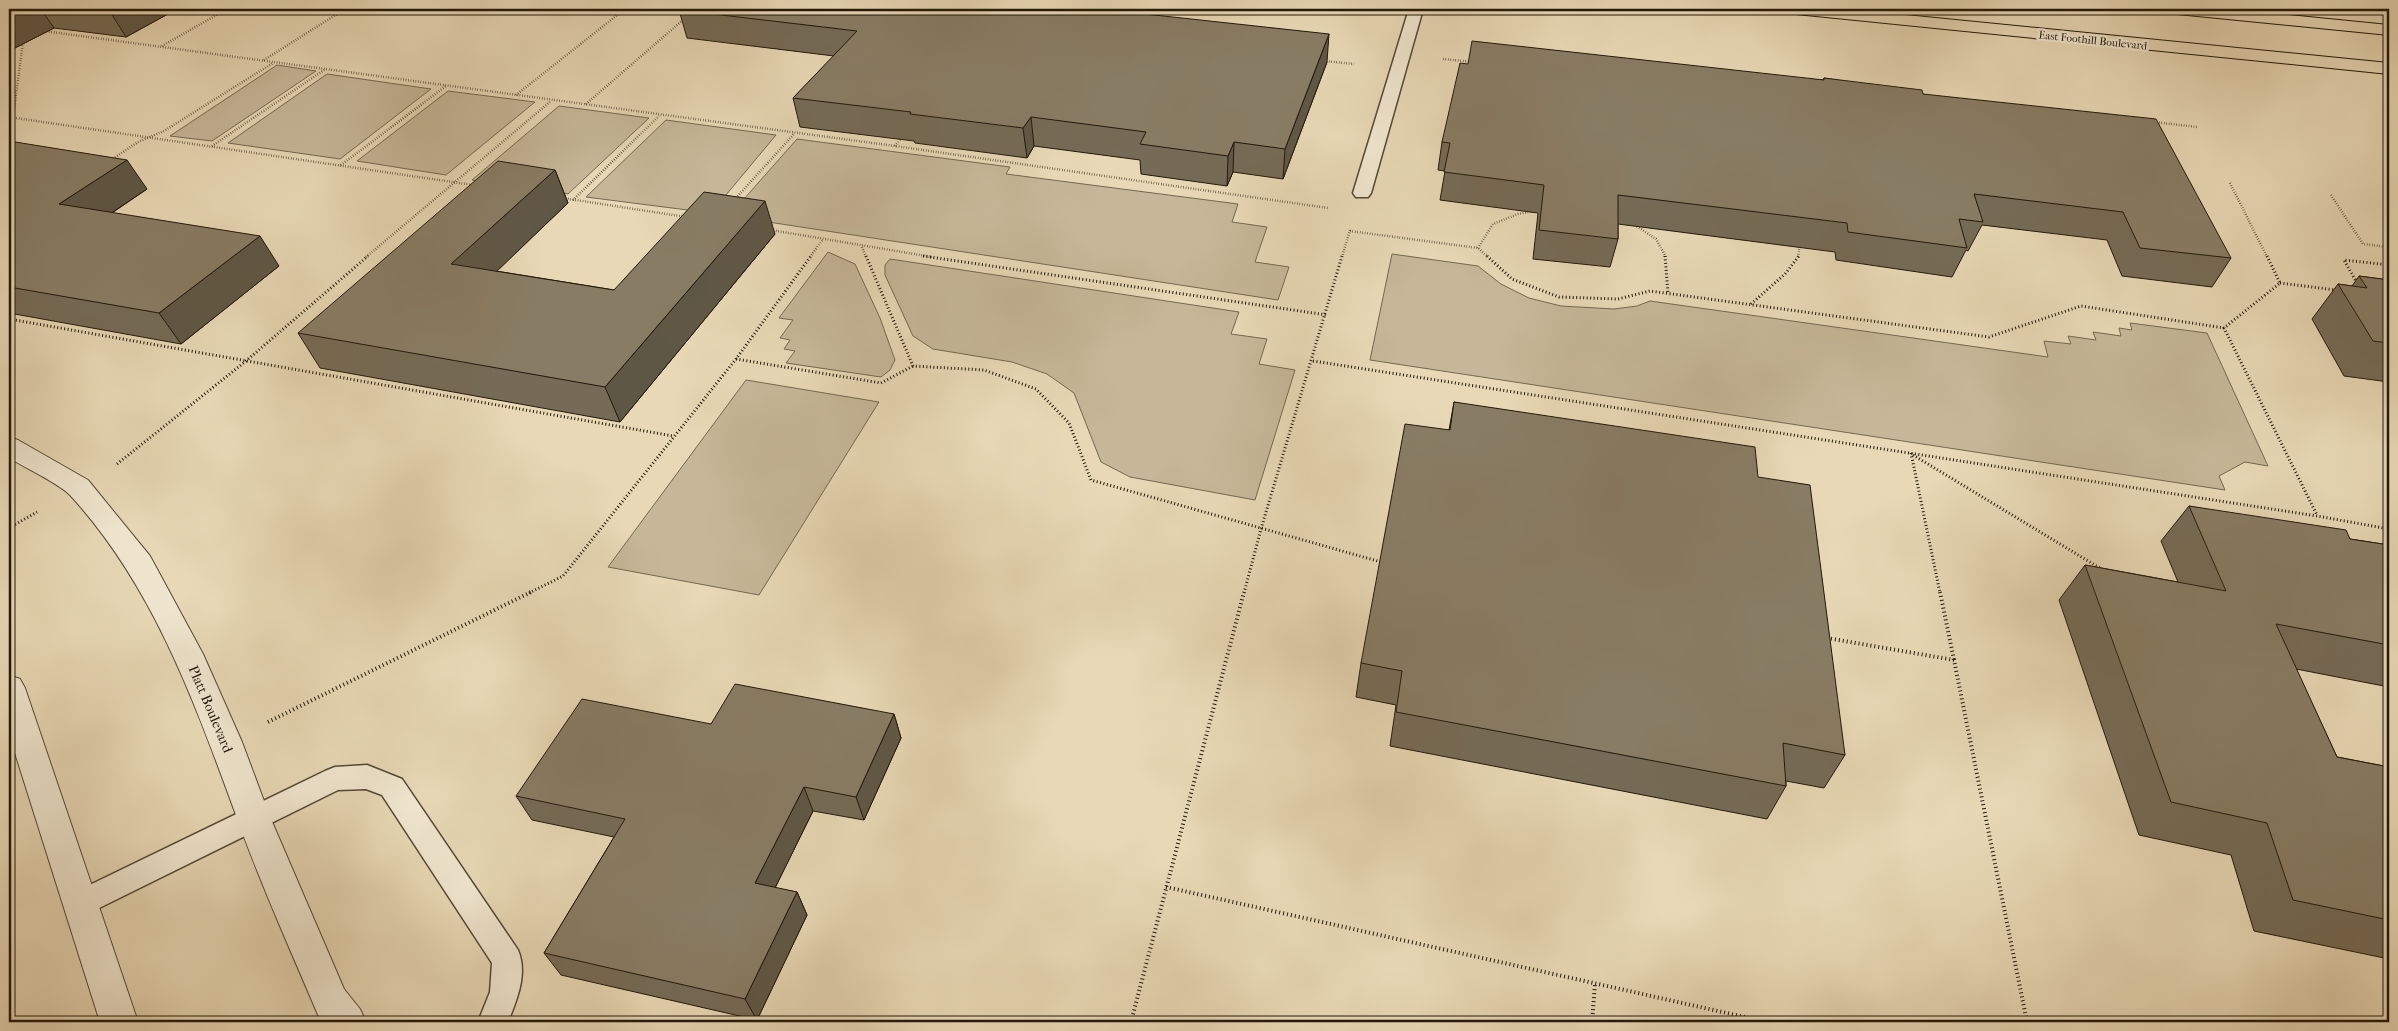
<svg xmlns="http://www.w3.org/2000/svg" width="2398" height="1031" viewBox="0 0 2398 1031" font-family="'IM FELL French Canon',serif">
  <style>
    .green { fill: #c6b798; stroke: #746852 }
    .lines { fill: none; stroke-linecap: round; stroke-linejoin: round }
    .service-casing { stroke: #534837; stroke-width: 3 }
    .minor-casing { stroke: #534837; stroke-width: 2 }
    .primary-casing { stroke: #21180d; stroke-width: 2 }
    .path-far2 { stroke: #21180d; stroke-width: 2.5; stroke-dasharray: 0.5 2; stroke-linecap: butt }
    .path-far1 { stroke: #21180d; stroke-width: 3; stroke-dasharray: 1 2.5; stroke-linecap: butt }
    .path { stroke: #21180d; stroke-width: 4; stroke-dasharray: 1 3; stroke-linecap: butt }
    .service { fill: #f0e6cf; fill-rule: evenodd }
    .minor { fill: #f0e6cf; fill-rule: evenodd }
    .primary { fill: #e8d8b5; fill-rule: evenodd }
    .wall { fill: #756b56; stroke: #21180d }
    .shaded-wall { fill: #5f5746; stroke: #21180d }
    .building { fill: #887c64; stroke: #21180d }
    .labels { text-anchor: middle; stroke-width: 4.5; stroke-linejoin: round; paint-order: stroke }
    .far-street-label { font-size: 11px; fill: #21180d; stroke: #f0e6cf }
    .street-label { font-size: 14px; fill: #21180d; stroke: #f0e6cf }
  </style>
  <rect width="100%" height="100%" fill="#e8d8b5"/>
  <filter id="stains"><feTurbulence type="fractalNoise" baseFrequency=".004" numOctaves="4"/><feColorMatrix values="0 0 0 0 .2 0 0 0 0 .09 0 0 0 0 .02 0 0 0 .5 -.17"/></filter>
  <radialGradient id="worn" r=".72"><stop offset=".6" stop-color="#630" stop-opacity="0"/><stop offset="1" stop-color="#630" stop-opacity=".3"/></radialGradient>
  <g class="green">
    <path d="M277,65L316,71L212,141L170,136Z"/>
    <path d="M327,74L431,89L340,159L228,143Z"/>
    <path d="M448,91L535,102L446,175L357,161Z"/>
    <path d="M559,106L649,118L568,194L472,180Z"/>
    <path d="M666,120L776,135L711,213L586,197Z"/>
    <path d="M797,139L1010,167L1006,174L1238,204L1232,222L1267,227L1255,262L1289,267L1278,300L729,216Z"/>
    <path d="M828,252L855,264L880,318L895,360L890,370L881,377L786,363L795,351L784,349L790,340L780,338L793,320L779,318Z"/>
    <path d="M1392,254L1478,266L1501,284L1529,298L1561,306L1614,309L1637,306L1650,301L2048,357L2044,341L2071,344L2068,336L2096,340L2093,332L2121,336L2119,328L2132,330L2130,323L2207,333L2268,466L2245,462L2219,476L2225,490L1370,360Z"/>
    <path d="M890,259L1239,312L1231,334L1267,339L1259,364L1295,370L1255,500L1130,477L1101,462L1074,393L1047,374L1012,362L933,349L913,336L885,275V265Z"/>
    <path d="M746,380L879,402L759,595L608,567Z"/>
  </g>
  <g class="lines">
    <g class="service-casing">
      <g id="service">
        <path d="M1409,9H1423L1371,193L1368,197H1356L1353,193Z"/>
        <path d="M367,765L402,779L518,950C528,974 517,999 508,1022H478L490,992L492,963L382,795L366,789L338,790L89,913L79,917L69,913L65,904L69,895L325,771L335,767Z"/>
      </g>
    </g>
    <g class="minor-casing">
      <g id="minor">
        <path d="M9,437L18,440L88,480L150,556L203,654L242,742L270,817L344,989L360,1009L366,1022H323L318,1015C290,949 260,883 236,815C194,701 154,587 70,495C58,483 24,467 9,458Z"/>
        <path d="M9,675L20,679L25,688L138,1022H100L9,734Z"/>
      </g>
    </g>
    <g class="primary-casing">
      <g id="primary">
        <path d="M1787,9H1845L2389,63V74L1796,14L1790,13Z"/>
        <path d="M2168,9H2227L2389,25V35L2177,14L2171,13Z"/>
      </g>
    </g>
    <g class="path-far2">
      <path d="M44,31L895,146L1328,208"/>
      <path d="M162,46L227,9"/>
      <path d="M1443,59L1472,62"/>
      <path d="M264,60L345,9"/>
      <path d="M1324,61L1354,64"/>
      <path d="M516,95L625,9"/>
      <path d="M586,104L684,19"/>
      <path d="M9,117L473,185"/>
      <path d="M13,118L23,42"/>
      <path d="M2154,122L2197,127"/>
      <path d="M212,146L324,70"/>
      <path d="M895,146L902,137"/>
      <path d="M111,160L138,142L164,131L273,63"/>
      <path d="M341,165L446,86"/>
      <path d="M2230,183L2267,257"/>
      <path d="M2331,195L2363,244L2389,247"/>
      <path d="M563,198L686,217"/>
      <path d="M736,198L794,134"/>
      <path d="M573,200L659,116"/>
      <path d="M1635,225L1656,239L1666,257"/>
      <path d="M771,230L932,257"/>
      <path d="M1350,231L1478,248L1488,257"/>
      <path d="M862,247L866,257"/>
      <path d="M1478,248L1493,224L1518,214L1534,211"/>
      <path d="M366,257L551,101"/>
      <path d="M810,257L823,239"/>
      <path d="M1342,257L1350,230"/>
      <path d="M1798,257L1800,243"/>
    </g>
    <g class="path-far1">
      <path d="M866,256L913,366L984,370L1036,389L1069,423L1091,480L1381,562"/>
      <path d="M923,256L1327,315"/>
      <path d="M1487,256L1512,279L1559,297L1618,299L1650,291L1989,337L2081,306L2224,328"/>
      <path d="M1665,256L1668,293"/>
      <path d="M2267,256L2280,283L2224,328L2317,515"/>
      <path d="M2280,283L2336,290"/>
      <path d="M2357,283L2344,260L2389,265"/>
      <path d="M1751,304L1785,274L1799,256"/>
      <path d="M9,319L673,436"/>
      <path d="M736,359L881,383L913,366"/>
      <path d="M1313,361L2317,516L2389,529"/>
      <path d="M1911,453L1940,593"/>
      <path d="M1913,455L2103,570"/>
      <path d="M117,464L246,361L368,256"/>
      <path d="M9,528L37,512"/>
      <path d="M529,593L563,576L736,359L811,256"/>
      <path d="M1244,593L1261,529L1342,256"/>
    </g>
    <g class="path">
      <path d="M1940,592L1954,660"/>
      <path d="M1827,638L1954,660L2027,1022"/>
      <path d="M268,722L531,592"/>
      <path d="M1166,887L1767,1022"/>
      <path d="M1131,1022L1244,592"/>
      <path d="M1592,1022L1595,984"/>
    </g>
    <use href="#service" class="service"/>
    <use href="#minor" class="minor"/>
    <use href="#primary" class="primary"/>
  </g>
  <g class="wall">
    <path d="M9,9H177L126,37L54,28L9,51Z"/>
    <path d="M679,10L1327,62L1283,179L1233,172L1227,186L1141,174L1140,160L1034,146L1027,158L915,143L914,141L800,127L793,98L834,56L687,38Z"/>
    <path d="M1468,64L1823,80L1824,78L1923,94L2231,258L2212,287L2122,276L2107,240L1982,225L1968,251L1966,250L1952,277L1836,260L1835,252L1618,224V239L1610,267L1533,259L1538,213L1440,200L1445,171L1438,170L1442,142Z"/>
    <path d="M9,141L147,189L112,213L279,266L181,344L9,313Z"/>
    <path d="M555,170L568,203L496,271L614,290L775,234L620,422L320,368L298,333Z"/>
    <path d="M2359,276L2389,280V382L2344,376L2312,319L2338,284L2352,286Z"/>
    <path d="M1454,402L1758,477L1845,755L1824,788L1786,781V786L1767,819L1390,746L1396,705L1356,697L1361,663L1449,430Z"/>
    <path d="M2189,506L2350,539L2389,545V687L2296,669L2337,757L2389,767V959L2254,931L2231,855L2139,835L2059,600L2085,565L2178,582L2161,541Z"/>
    <path d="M894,714L901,738L864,820L813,811L775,888L797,892L807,915L757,1020L561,975L544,953L614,837L532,820L516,796L711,724Z"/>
  </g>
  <g class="shaded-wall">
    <path d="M19,9H41L54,28L9,51V14Z"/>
    <path d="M112,9H177L126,37L109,10Z"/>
    <path d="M1329,34L1327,62L1283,179L1285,149Z"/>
    <path d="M1031,117L1034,146L1027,158L1023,128Z"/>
    <path d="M1234,142L1233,172L1227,186L1228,156Z"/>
    <path d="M127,160L147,189L80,234L59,204Z"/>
    <path d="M555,170L568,203L468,299L451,264Z"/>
    <path d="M765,201L775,234L620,422L605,387Z"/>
    <path d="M260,236L279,266L181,344L159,313Z"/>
    <path d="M894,714L901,738L864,820L856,797Z"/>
    <path d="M804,787L813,811L766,906L755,883Z"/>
    <path d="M797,892L807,915L757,1020L745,999Z"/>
  </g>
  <g class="building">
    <path d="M9,9H19L9,14Z"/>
    <path d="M680,9H1099L1329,34L1285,149L1234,142L1228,156L1140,144L1146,132L1031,117L1023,128L910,114L911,112L793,98L857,31L679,10Z"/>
    <path d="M1472,41L1824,80V78L1922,90L1923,94L2156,119L2231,258L2140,248L2123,212L1974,194L1983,222L1959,219L1967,248L1848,232L1847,223L1618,195V239L1539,230L1544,185L1444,172L1450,143L1442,142L1460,63L1468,64Z"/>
    <path d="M9,141L127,160L59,204L260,236L159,313L9,287Z"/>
    <path d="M498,161L555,170L451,264L614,290L704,192L765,201L605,387L298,333Z"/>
    <path d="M2359,276L2389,280V343L2373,341L2338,284L2367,288Z"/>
    <path d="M1454,402L1755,447L1758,477L1810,485L1845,755L1783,743L1786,786L1396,712L1402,671L1361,663L1405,424L1450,430Z"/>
    <path d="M2189,506L2346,530L2350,539L2389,545V645L2276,624L2337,757L2389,767V920L2293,900L2267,823L2171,802L2085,565L2226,591Z"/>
    <path d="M735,684L894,714L856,797L804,787L755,883L797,892L745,999L544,953L625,819L516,796L582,699L711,724Z"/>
  </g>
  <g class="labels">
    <g class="far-street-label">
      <text transform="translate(2093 40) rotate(6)" y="4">East Foothill Boulevard</text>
    </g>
    <g class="street-label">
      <text transform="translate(211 709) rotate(67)" y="5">Platt Boulevard</text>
    </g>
  </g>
  <rect width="2398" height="1031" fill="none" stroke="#e8d8b5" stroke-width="30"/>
  <rect x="10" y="10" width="2378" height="1011" fill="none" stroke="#21180d" stroke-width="2.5"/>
  <rect x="15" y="15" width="2368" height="1001" fill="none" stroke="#21180d"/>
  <rect width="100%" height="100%" filter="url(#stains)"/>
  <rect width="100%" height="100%" fill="url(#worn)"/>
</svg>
